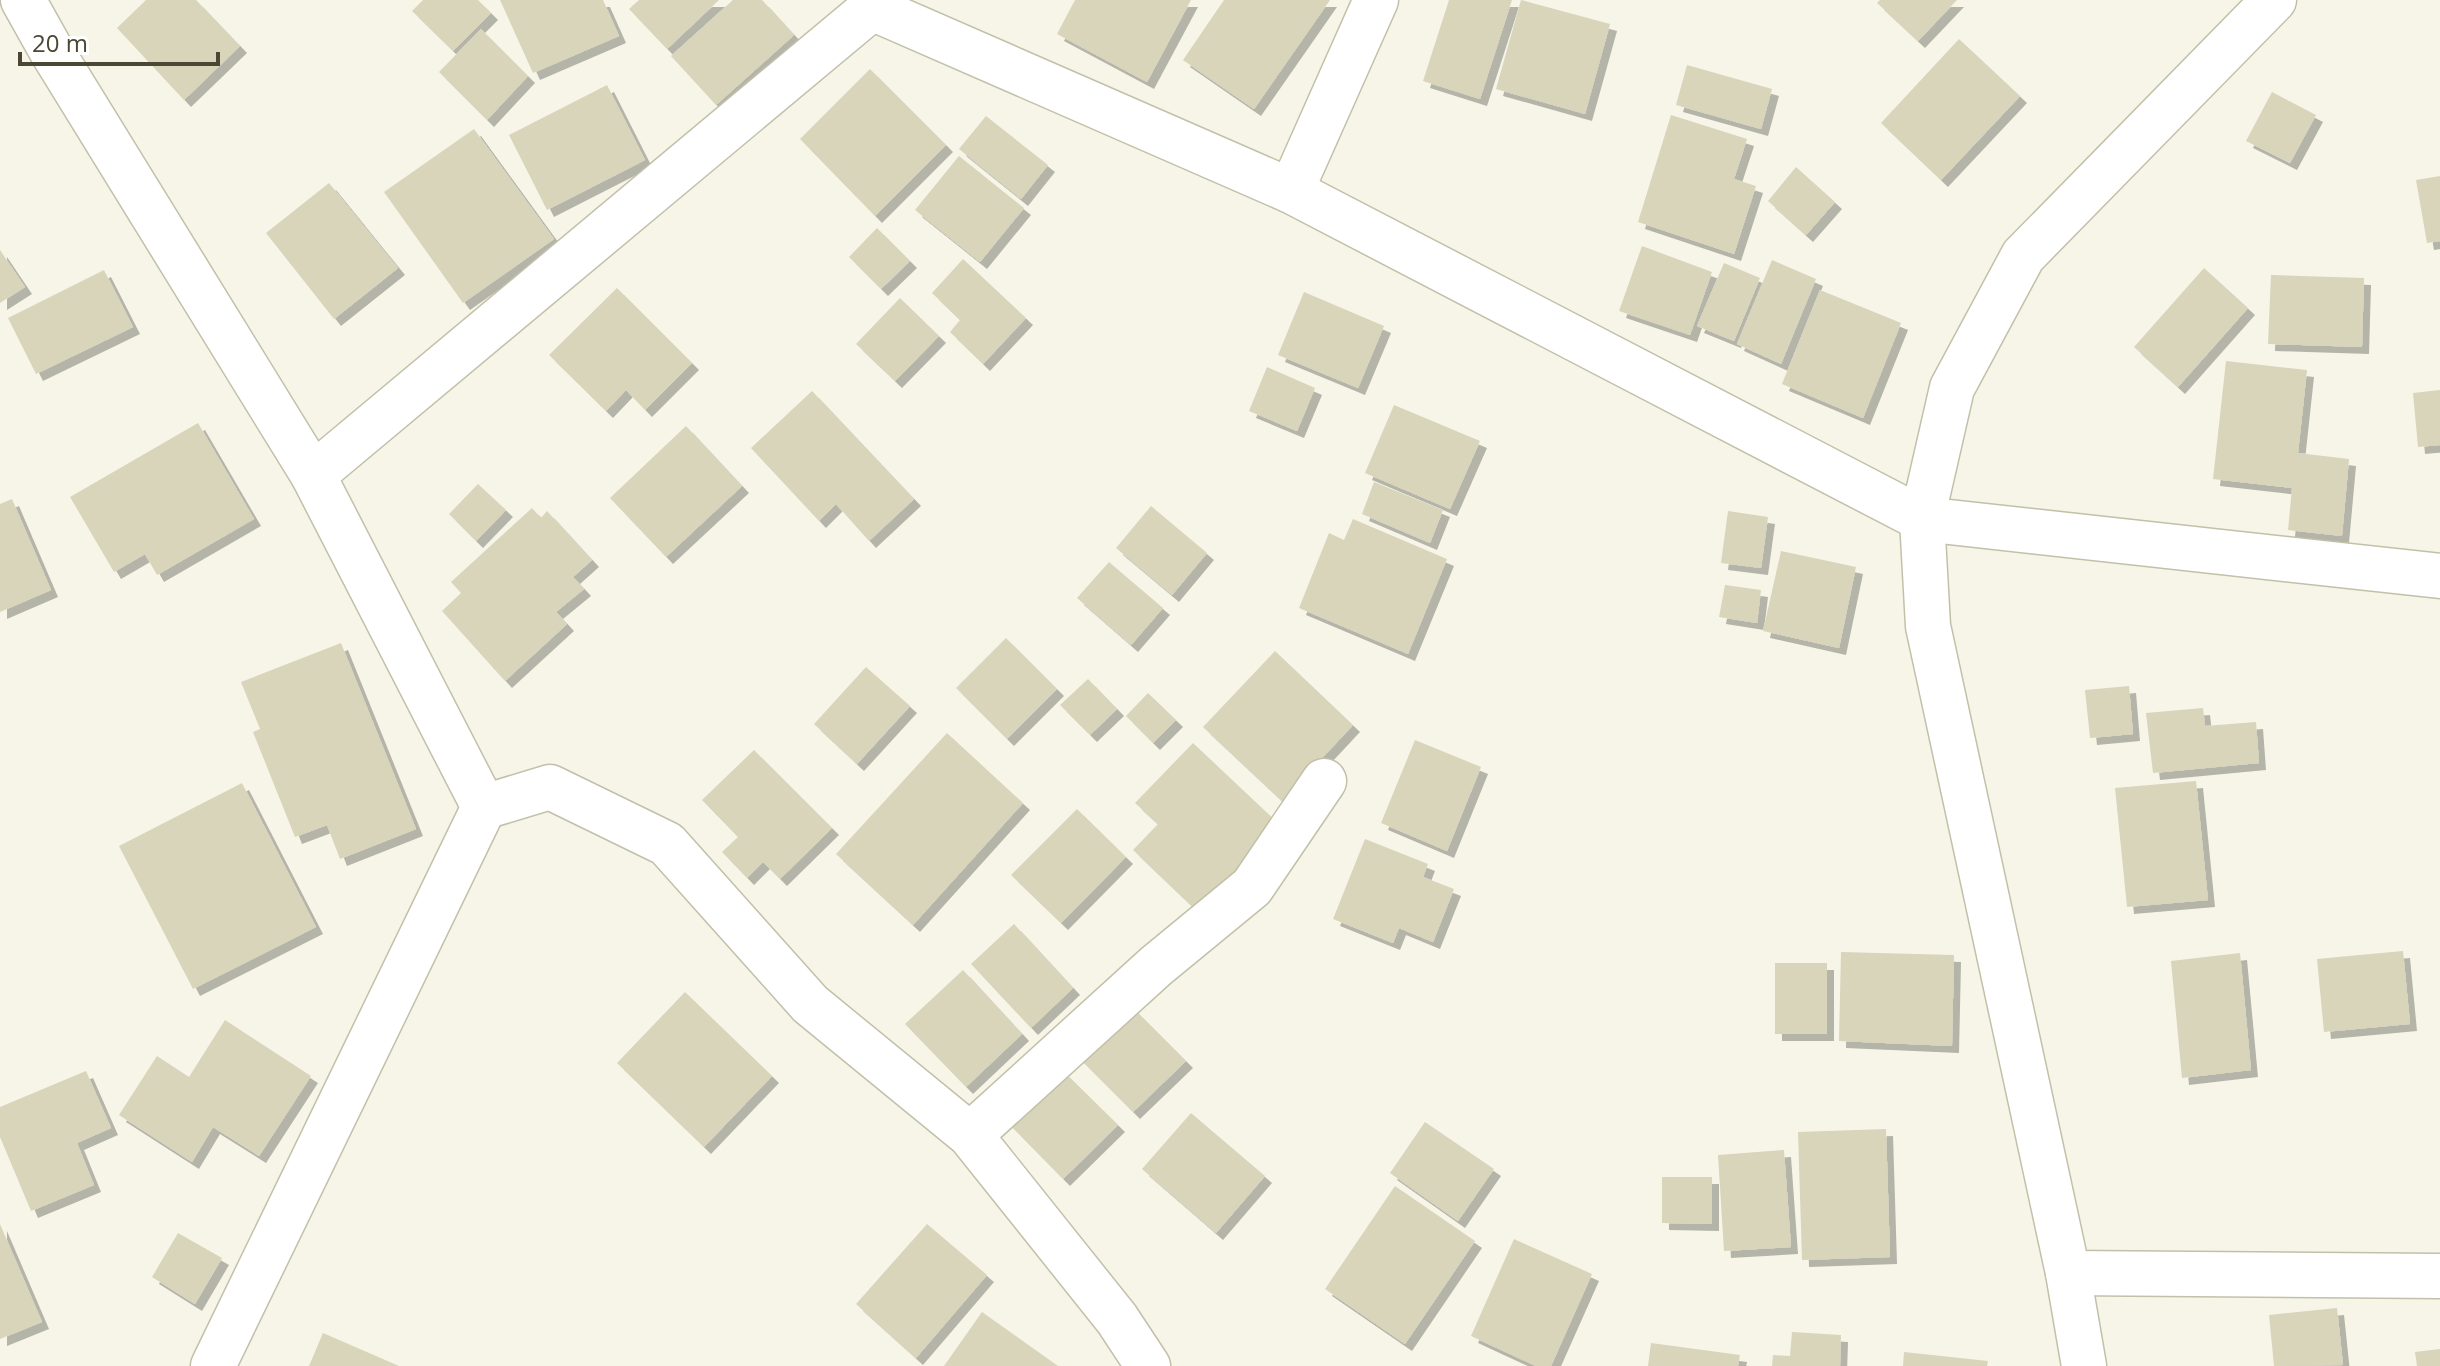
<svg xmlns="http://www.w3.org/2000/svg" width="2440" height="1366" viewBox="0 0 2440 1366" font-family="'Open Sans',sans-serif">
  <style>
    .building { fill: #d9d5bb; filter: url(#shadow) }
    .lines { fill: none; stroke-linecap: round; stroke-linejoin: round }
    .minor-casing { stroke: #c2c0a9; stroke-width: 47 }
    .minor { stroke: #fff; stroke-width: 44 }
  </style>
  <defs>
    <filter id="shadow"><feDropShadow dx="7" dy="7" stdDeviation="0" flood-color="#0004"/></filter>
  </defs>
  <rect width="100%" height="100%" fill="#f6f5e7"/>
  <g class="building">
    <path d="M146,0H196L240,46L184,100L117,28Z"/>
    <path d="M423,0H478L491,13L453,51L412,11Z"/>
    <path d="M500,0H603L619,36L533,73Z"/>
    <path d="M639,0H719L667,49L629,9Z"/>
    <path d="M733,0H762L794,35L716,105L671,56Z"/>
    <path d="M1075,0H1191L1147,82L1057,34Z"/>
    <path d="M1224,0H1330L1254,109L1183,60Z"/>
    <path d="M1449,0H1512L1480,99L1423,81Z"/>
    <path d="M1521,0L1610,24L1585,114L1496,89Z"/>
    <path d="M1880,0H1957L1918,41L1877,3Z"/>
    <path d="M481,29L528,76L487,120L439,72Z"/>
    <path d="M1959,39L2020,96L1941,180L1881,123Z"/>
    <path d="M1687,65L1772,89L1761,129L1676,105Z"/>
    <path d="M870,69L946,145L875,216L800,139Z"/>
    <path d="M607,85L645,160L547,210L509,135Z"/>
    <path d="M2272,92L2316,115L2290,163L2246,141Z"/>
    <path d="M1671,115L1747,139L1734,179L1756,186L1734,254L1638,222Z"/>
    <path d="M986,116L1048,165L1021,199L959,149Z"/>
    <path d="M474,129L554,239L463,303L384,192Z"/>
    <path d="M959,156L1024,208L980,262L915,210Z"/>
    <path d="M1796,167L1835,202L1806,235L1768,201Z"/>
    <path d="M2440,176V241L2427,243L2416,180Z"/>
    <path d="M329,183L398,268L334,319L266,233Z"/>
    <path d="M877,228L910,261L881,289L849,257Z"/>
    <path d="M1642,246L1712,272L1690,335L1619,311Z"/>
    <path d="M0,250L25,287L0,303Z"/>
    <path d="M963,259L1026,318L983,364L950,332L960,320L932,293Z"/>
    <path d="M1772,260L1816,279L1781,364L1737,344Z"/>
    <path d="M1724,263L1760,278L1734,341L1697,326Z"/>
    <path d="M2204,268L2248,308L2178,387L2134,347Z"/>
    <path d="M104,270L133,327L36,374L8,318Z"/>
    <path d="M2271,275L2364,278L2362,347L2268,344Z"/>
    <path d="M617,288L692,363L645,410L626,390L606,411L549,355Z"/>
    <path d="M1820,290L1901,323L1863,418L1782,384Z"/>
    <path d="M1304,292L1384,326L1358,388L1278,355Z"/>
    <path d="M900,298L939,336L895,381L856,344Z"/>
    <path d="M2226,361L2307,370L2298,453L2349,459L2342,536L2288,530L2292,488L2213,479Z"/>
    <path d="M1267,367L1315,388L1297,431L1249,411Z"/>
    <path d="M2440,390V445L2418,447L2413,393Z"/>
    <path d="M812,391L914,499L869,541L836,504L819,521L751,448Z"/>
    <path d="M1394,405L1480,441L1450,509L1365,473Z"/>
    <path d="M198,423L254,519L157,575L145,554L114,572L70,497Z"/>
    <path d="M686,426L742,486L666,557L610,498Z"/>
    <path d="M1374,482L1443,510L1430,543L1362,514Z"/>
    <path d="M478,484L506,510L476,541L449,514Z"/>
    <path d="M12,499L51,590L0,612V504Z"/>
    <path d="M1151,506L1207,553L1172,595L1116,548Z"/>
    <path d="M532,508L541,518L547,511L592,560L573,577L584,589L556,612L567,624L505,681L442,611L461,593L451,582Z"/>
    <path d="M1728,511L1768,517L1761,568L1721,563Z"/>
    <path d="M1353,519L1447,559L1408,654L1299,608L1329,533L1344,540Z"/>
    <path d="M1781,551L1856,567L1839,648L1763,631Z"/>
    <path d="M1109,562L1163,608L1131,645L1077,598Z"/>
    <path d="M1725,585L1761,590L1757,623L1719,617Z"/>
    <path d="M1006,638L1057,689L1007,739L956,688Z"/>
    <path d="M341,643L416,829L340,859L327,825L295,837L253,732L260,729L241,682Z"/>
    <path d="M1275,651L1353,725L1282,801L1203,727Z"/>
    <path d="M866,667L910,706L857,764L814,724Z"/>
    <path d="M1088,679L1117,709L1090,735L1060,705Z"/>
    <path d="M2129,686L2133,734L2090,738L2085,690Z"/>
    <path d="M1148,693L1176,720L1153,743L1126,716Z"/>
    <path d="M2203,708L2205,726L2256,722L2259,763L2153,773L2146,713Z"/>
    <path d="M947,733L1023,803L913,925L836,854Z"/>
    <path d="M1415,740L1481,767L1447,851L1381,823Z"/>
    <path d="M1193,743L1281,826L1199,913L1133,850L1158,824L1135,803Z"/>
    <path d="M754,750L832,828L780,879L763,862L747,878L722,852L738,837L702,800Z"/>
    <path d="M2196,781L2208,900L2127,907L2115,788Z"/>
    <path d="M242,783L316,927L193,989L119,846Z"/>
    <path d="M1077,809L1126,857L1061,923L1011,875Z"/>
    <path d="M1365,839L1428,864L1423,877L1454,889L1433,942L1399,928L1393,943L1333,919Z"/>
    <path d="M1014,924L1073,988L1031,1028L971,964Z"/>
    <path d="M2403,951L2410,1024L2324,1032L2317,959Z"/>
    <path d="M1841,952L1954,955L1952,1046L1839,1041Z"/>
    <path d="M2240,953L2251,1070L2182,1078L2171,961Z"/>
    <rect x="1775" y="963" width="52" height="71"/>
    <path d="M963,970L1022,1034L966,1087L905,1024Z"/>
    <path d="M685,992L772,1076L704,1147L617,1063Z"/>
    <path d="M1129,1004L1186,1061L1133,1112L1077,1056Z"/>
    <path d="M225,1020L311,1076L259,1156L213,1127L192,1162L119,1115L157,1056L189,1077Z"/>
    <path d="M1056,1064L1118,1125L1063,1179L1003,1118Z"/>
    <path d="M86,1071L111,1128L77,1143L94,1185L31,1211L0,1137V1107Z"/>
    <path d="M1191,1113L1265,1176L1216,1233L1142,1169Z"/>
    <path d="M1425,1122L1494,1169L1458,1221L1390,1173Z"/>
    <path d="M1886,1129L1890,1257L1802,1260L1798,1132Z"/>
    <path d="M1784,1150L1791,1247L1724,1251L1718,1155Z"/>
    <path d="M1662,1177H1712V1224L1662,1223Z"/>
    <path d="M1395,1186L1475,1241L1405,1344L1325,1289Z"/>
    <path d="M0,1224L42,1322L0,1339Z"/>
    <path d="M927,1224L987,1275L916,1358L856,1304Z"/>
    <path d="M178,1233L222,1258L195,1304L152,1277Z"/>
    <path d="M1514,1239L1592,1274L1551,1366H1536L1471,1336Z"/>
    <path d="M2337,1308L2343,1365L2274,1366L2269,1315Z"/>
    <path d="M982,1312L1058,1366H944Z"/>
    <path d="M1792,1332L1841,1335L1840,1366H1772L1773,1355L1790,1356Z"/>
    <path d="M323,1333L399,1366H309Z"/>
    <path d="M1651,1343L1740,1355L1738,1366H1648Z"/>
    <path d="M2440,1349V1366H2417L2415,1352Z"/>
    <path d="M1904,1352L1988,1361L1987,1366H1903Z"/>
  </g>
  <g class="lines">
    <g class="minor-casing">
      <g id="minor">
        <path d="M23,0L51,50L313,475L484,807L550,787L667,844L810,1004L970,1135L1117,1319L1148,1366"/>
        <path d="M872,8L1291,191L1922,519L2440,576"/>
        <path d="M1291,191L1376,0"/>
        <path d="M313,475L872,8L871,0"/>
        <path d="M970,1135L1156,966L1252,887L1324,781"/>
        <path d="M2068,1273L2440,1276"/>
        <path d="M213,1366L484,807"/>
        <path d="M2084,1366L2068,1273L1928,626L1922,519L1952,388L2023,256L2274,0"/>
      </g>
    </g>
    <use href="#minor" class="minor"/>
  </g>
  <path d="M20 52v12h198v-12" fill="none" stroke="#4a4735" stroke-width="4"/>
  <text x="32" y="52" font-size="24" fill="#4a4735" stroke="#ffffff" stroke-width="6" paint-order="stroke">20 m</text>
</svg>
